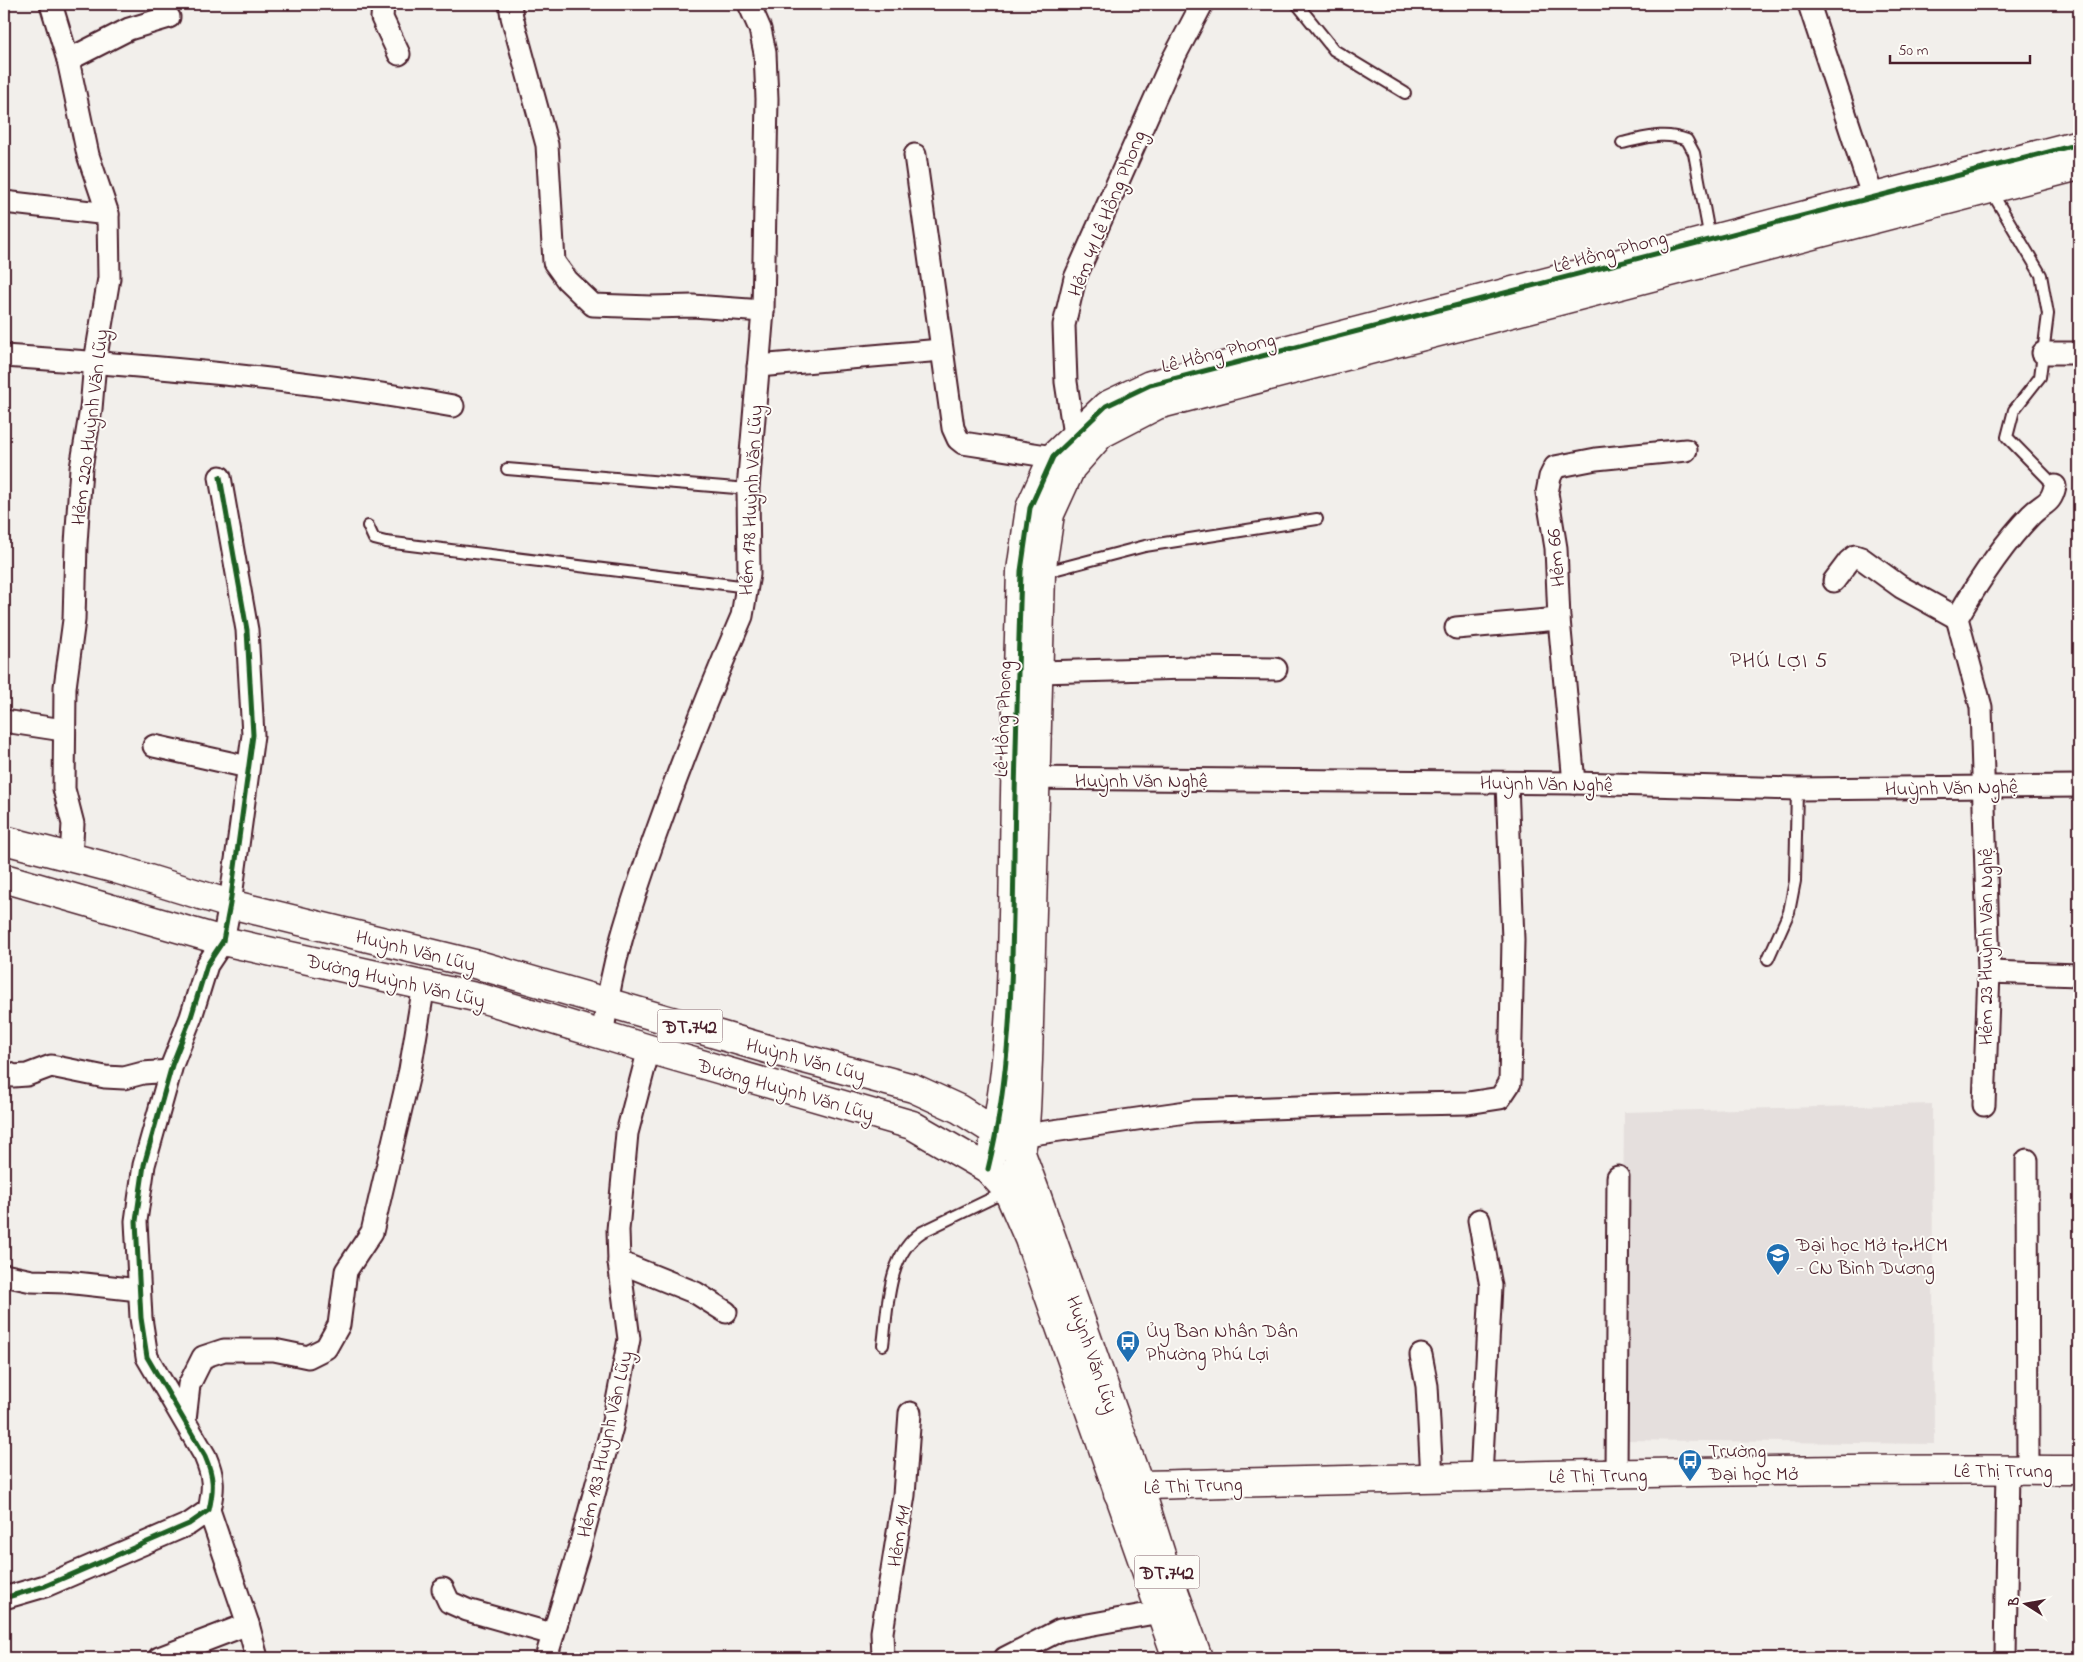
<svg xmlns="http://www.w3.org/2000/svg" width="2083" height="1662" viewBox="0 0 2083 1662" font-family="'Indie Flower',sans-serif">
  <style>
    .built { fill: #e5dfdd }
    .lines { fill: none; stroke-linecap: round; stroke-linejoin: round }
    .lane-casing { stroke: #4a1f2b; stroke-width: 14 }
    .street-casing { stroke: #4a1f2b; stroke-width: 25 }
    .secondary-casing { stroke: #4a1f2b; stroke-width: 31 }
    .primary-casing { stroke: #4a1f2b; stroke-width: 31 }
    .lane { stroke: #fdfcf7; stroke-width: 10 }
    .street { stroke: #fdfcf7; stroke-width: 21 }
    .secondary { stroke: #fdfcf7; stroke-width: 28 }
    .primary { stroke: #fdfcf7; stroke-width: 28 }
    .cycleway-casing { stroke: #fdfcf7; stroke-width: 8 }
    .cycleway { stroke: #1b5e20; stroke-width: 5 }
    .labels { text-anchor: middle; stroke-width: 4; stroke-linejoin: round; paint-order: stroke }
    .shield { fill: #fdfcf7; stroke: #806168; stroke-width: 1 }
    .shield-label { font-size: 19px; font-weight: bold; fill: #4a1f2b }
    .street-label { font-size: 20px; fill: #4a1f2b; stroke: #fdfcf7 }
    .poi-label { font-size: 20px; fill: #4a1f2b; stroke: #fdfcf7; text-anchor: start }
    .quarter-label { font-size: 22px; letter-spacing: 1px; fill: #4a1f2b; stroke: #fdfcf7 }
  </style>
  <rect width="100%" height="100%" fill="#f2efeb"/>
  <filter id="ink" filterUnits="userSpaceOnUse"><feTurbulence type="fractalNoise" baseFrequency=".02" numOctaves="2"/><feDisplacementMap in="SourceGraphic" scale="10" xChannelSelector="R" yChannelSelector="G"/><feConvolveMatrix kernelMatrix="1 2 1 2 8 2 1 2 1" color-interpolation-filters="sRGB"/></filter>
  <g filter="url(#ink)">
    <path class="built" d="M1932,1104L1934,1444L1621,1440L1624,1112Z"/>
    <g class="lines">
      <g class="lane-casing">
        <g id="lane">
          <path d="M1297,4L1334,50L1405,93"/>
          <path d="M1622,143C1646,138 1663,131 1687,140L1694,153L1710,239"/>
          <path d="M1991,191L2041,275L2048,314L2040,377L2014,410L2007,437L2055,486"/>
          <path d="M507,469L748,489"/>
          <path d="M368,526L374,539L386,542L748,587"/>
          <path d="M1042,573L1145,546L1317,519"/>
          <path d="M1768,959L1789,912L1795,881L1797,789"/>
          <path d="M883,1345C888,1308 887,1255 922,1232L1007,1191"/>
        </g>
      </g>
      <g class="street-casing">
        <g id="street">
          <path d="M51,4L68,60L88,155L108,214L109,278L95,362L91,409L81,468L76,544L74,620L65,687L64,789L73,824L71,857"/>
          <path d="M383,4L382,18L399,54"/>
          <path d="M510,4L512,17L547,145L554,262L567,280L593,305L651,307L693,306L763,311"/>
          <path d="M1809,4L1873,198"/>
          <path d="M68,60L129,29L169,17"/>
          <path d="M915,155L953,428L958,439L963,443L1053,457"/>
          <path d="M4,202L108,214"/>
          <path d="M2043,353H2079"/>
          <path d="M4,356C154,366 305,379 453,406"/>
          <path d="M758,366L941,350"/>
          <path d="M1074,435L1066,382L1064,325L1075,278L1170,65L1202,4"/>
          <path d="M1834,581L1849,561L1855,556L1861,558L1901,587L1957,618"/>
          <path d="M1456,628L1559,619"/>
          <path d="M1039,672L1188,668L1276,669"/>
          <path d="M4,721L63,730"/>
          <path d="M154,746L248,767"/>
          <path d="M1020,778L1574,783L1797,789L2079,786"/>
          <path d="M1574,783L1559,619L1556,548L1547,493L1550,477L1555,467L1596,459L1686,450"/>
          <path d="M1989,972L2079,975"/>
          <path d="M603,1035C609,968 631,905 653,842C680,766 710,690 742,616L749,574L748,489L763,311L767,99L765,53L760,29L749,4"/>
          <path d="M4,1071L13,1076L27,1075L51,1066L105,1077L124,1078L143,1073L170,1071"/>
          <path d="M1984,1105L1989,972L1981,707L1957,618C1978,582 2002,545 2031,515C2044,502 2051,505 2055,486"/>
          <path d="M1025,1135L1193,1111L1353,1105L1468,1103L1500,1098L1510,1083L1513,940L1507,783"/>
          <path d="M2027,1160L2028,1470"/>
          <path d="M1479,1220L1491,1286L1481,1477"/>
          <path d="M619,1262L696,1293L726,1312"/>
          <path d="M4,1275L32,1281L66,1282L139,1290"/>
          <path d="M1421,1355L1427,1386L1432,1478"/>
          <path d="M185,1420L189,1385L203,1357L224,1350H274L308,1357L326,1348L339,1325L346,1271L372,1232L410,1070L424,985"/>
          <path d="M1616,1474L1618,1177"/>
          <path d="M209,1510L248,1624L257,1658"/>
          <path d="M443,1589L449,1602L467,1610L552,1634"/>
          <path d="M4,1598L45,1586L189,1524L209,1510C214,1488 214,1477 205,1456L147,1357L141,1318L136,1221L144,1165L172,1065L191,1017L207,965L223,941L230,904L253,735L247,630L220,477"/>
          <path d="M159,1658L248,1624"/>
          <path d="M546,1658L580,1546L612,1427L629,1339L619,1262L618,1230L627,1133L649,1049"/>
          <path d="M883,1658L882,1632L904,1495L910,1413"/>
          <path d="M1005,1658L1060,1630L1160,1612"/>
          <path d="M2005,1658L2008,1469"/>
        </g>
      </g>
      <g class="secondary-casing">
        <g id="secondary">
          <path d="M988,1169C1013,1068 1012,963 1014,860C1015,763 1018,667 1021,571L1030,508L1053,457L1106,406L1150,385L2079,144"/>
          <path d="M1014,1175C1028,1139 1026,1099 1028,1060L1041,573L1050,514L1071,468L1101,434L1157,405L2079,166"/>
          <path d="M1118,1493L1139,1485C1452,1478 1766,1467 2079,1470"/>
        </g>
      </g>
      <g class="primary-casing">
        <g id="primary">
          <path d="M4,840L116,869L230,904L475,964L771,1050L913,1088L959,1109L997,1133L1022,1156L1035,1191L1139,1485L1162,1558L1198,1658"/>
          <path d="M4,878L223,941L484,999L649,1049L912,1125L988,1169L1008,1191L1029,1239L1177,1658"/>
        </g>
      </g>
      <use href="#lane" class="lane"/>
      <use href="#street" class="street"/>
      <use href="#secondary" class="secondary"/>
      <use href="#primary" class="primary"/>
      <g class="cycleway-casing">
        <g id="cycleway">
          <path d="M988,1169C1013,1068 1012,963 1014,860C1015,763 1018,667 1021,571L1030,508L1053,457L1106,406L1150,385L2079,144"/>
          <path d="M4,1598L45,1586L189,1524L209,1510C214,1488 214,1477 205,1456L147,1357L141,1318L136,1221L144,1165L172,1065L191,1017L207,965L223,941L230,904L253,735L247,630L220,477"/>
        </g>
      </g>
      <use href="#cycleway" class="cycleway"/>
    </g>
  </g>
  <defs>
    <g id="university-pin" transform="scale(1.25)"><path d="M0 17L-7.5 6A9.5 9.5 0 1 1 7.5 6Z" fill="#1f6fb2" stroke="#fdfcf7"/><path d="M0-5L7-2L0 1L-7-2ZM-4 1L0 2.5L4 1V4Q0 6-4 4Z" fill="#fff"/></g>
    <g id="bus-pin" transform="scale(1.25)"><path d="M0 17L-7.5 6A9.5 9.5 0 1 1 7.5 6Z" fill="#1f6fb2" stroke="#fdfcf7"/><path d="M-5-6H5V4H4V6H2V4H-2V6H-4V4H-5ZM-3.5-4V0h7V-4ZM-3.5 1.2v1.5H-2V1.2ZM2 1.2v1.5H3.5V1.2Z" fill="#fff"/></g>
  </defs>
  <g fill-rule="evenodd">
    <use href="#university-pin" x="1778" y="1255"/>
    <use href="#bus-pin" x="1128" y="1342"/>
    <use href="#bus-pin" x="1690" y="1461"/>
  </g>
  <g class="labels">
    <g class="shield">
      <rect x="657.5" y="1009.5" width="65" height="33" rx="4"/>
      <rect x="1134.5" y="1555.5" width="65" height="33" rx="4"/>
    </g>
    <g class="shield-label">
      <text x="690" y="1033">ĐT.742</text>
      <text x="1167" y="1579">ĐT.742</text>
    </g>
    <g class="street-label">
      <text transform="translate(1106 213) rotate(-68)" y="7">Hẻm 41 Lê Hồng Phong</text>
      <text transform="translate(1610 251) rotate(-15)" y="7">Lê Hồng Phong</text>
      <text transform="translate(1218 352) rotate(-14)" y="7">Lê Hồng Phong</text>
      <text transform="translate(89 427) rotate(-83)" y="7">Hẻm 220 Huỳnh Văn Lũy</text>
      <text transform="translate(750 500) rotate(-87)" y="7">Hẻm 178 Huỳnh Văn Lũy</text>
      <text transform="translate(1555 558) rotate(-95)" y="7">Hẻm 66</text>
      <text transform="translate(1002 719) rotate(-88)" y="7">Lê Hồng Phong</text>
      <text x="1142" y="787">Huỳnh Văn Nghệ</text>
      <text transform="translate(1547 783) rotate(1)" y="7">Huỳnh Văn Nghệ</text>
      <text transform="translate(1952 787) rotate(-1)" y="7">Huỳnh Văn Nghệ</text>
      <text transform="translate(1985 946) rotate(-90)" y="7">Hẻm 23 Huỳnh Văn Nghệ</text>
      <text transform="translate(416 950) rotate(14)" y="7">Huỳnh Văn Lũy</text>
      <text transform="translate(396 980) rotate(13)" y="7">Đường Huỳnh Văn Lũy</text>
      <text transform="translate(806 1059) rotate(15)" y="7">Huỳnh Văn Lũy</text>
      <text transform="translate(786 1089) rotate(16)" y="7">Đường Huỳnh Văn Lũy</text>
      <text transform="translate(1093 1354) rotate(71)" y="7">Huỳnh Văn Lũy</text>
      <text transform="translate(604 1444) rotate(-77)" y="7">Hẻm 183 Huỳnh Văn Lũy</text>
      <text x="2003" y="1477">Lê Thị Trung</text>
      <text transform="translate(1598 1475) rotate(-1)" y="7">Lê Thị Trung</text>
      <text transform="translate(1193 1485) rotate(-2)" y="7">Lê Thị Trung</text>
      <text transform="translate(898 1536) rotate(-81)" y="7">Hẻm 141</text>
    </g>
    <g class="poi-label">
      <text x="1796" y="1251">Đại học Mở tp.HCM<tspan x="1796" dy="23">- CN Bình Dương</tspan></text>
      <text x="1146" y="1337">Ủy Ban Nhân Dân<tspan x="1146" dy="23">Phường Phú Lợi</tspan></text>
      <text x="1708" y="1457">Trường<tspan x="1708" dy="23">Đại học Mở</tspan></text>
    </g>
    <g class="quarter-label">
      <text x="1779" y="667">PHÚ LỢI 5</text>
    </g>
  </g>
  <rect width="2083" height="1662" fill="none" stroke="#fdfcf7" stroke-width="20"/>
  <rect x="10" y="10" width="2063" height="1642" fill="none" stroke="#4a1f2b" stroke-width="2" filter="url(#ink)"/>
  <g transform="translate(2026 1604) rotate(281)" stroke="#fdfcf7" stroke-width="4" paint-order="stroke">
  <path d="M0-4L9 19L0 12L-9 19Z" fill="#4a1f2b"/>
  <text y="-8" font-size="14" font-weight="bold" text-anchor="middle" fill="#4a1f2b">B</text>
  </g>
  <path d="M1890 55v8h140v-8" fill="none" stroke="#4a1f2b" stroke-width="2.5"/>
  <text x="1898" y="55" font-size="15" fill="#4a1f2b" stroke="#fdfcf7" stroke-width="4" paint-order="stroke">50 m</text>
</svg>
